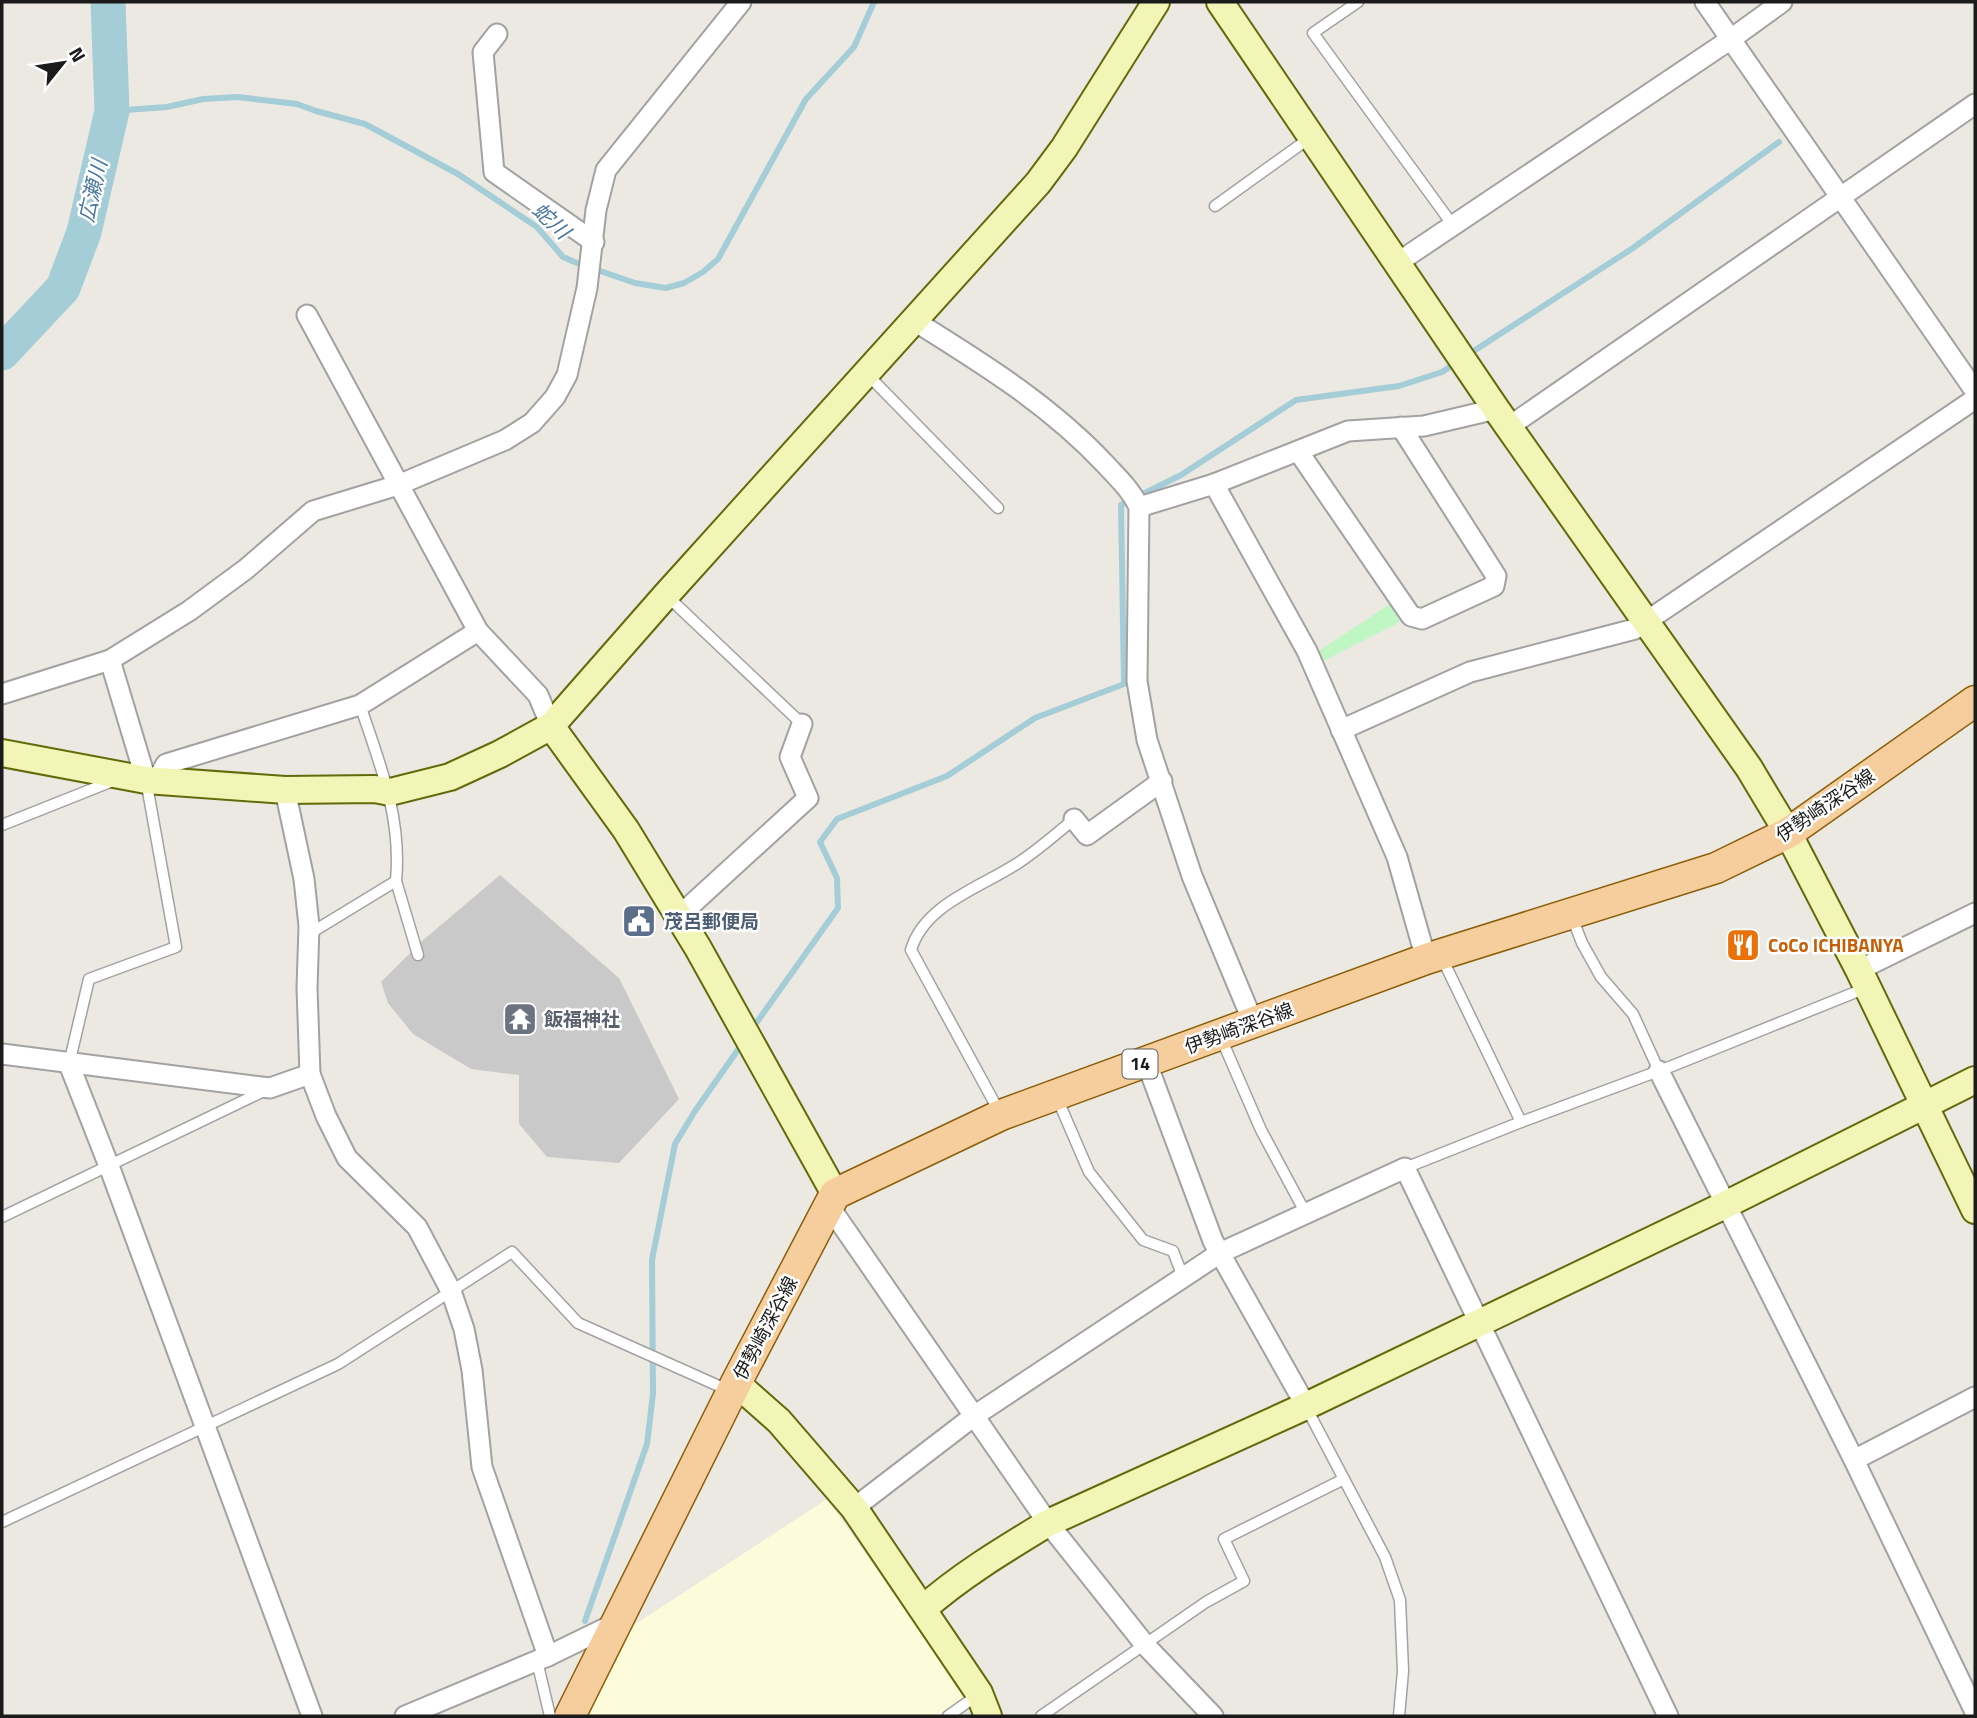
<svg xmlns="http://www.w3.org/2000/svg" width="1977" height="1718" viewBox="0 0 1977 1718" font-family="'Titillium Web','Noto Sans JP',sans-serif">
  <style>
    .education { fill: #fdfcda }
    .religious { fill: #c9c9c9 }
    .park { fill: #bff6c3 }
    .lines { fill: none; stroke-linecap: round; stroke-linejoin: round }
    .stream { stroke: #a4cdd8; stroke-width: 6 }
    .river { stroke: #a4cdd8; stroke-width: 35 }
    .lane-casing { stroke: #a2a2a2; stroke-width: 13 }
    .street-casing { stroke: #a2a2a2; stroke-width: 23 }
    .secondary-casing { stroke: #626b0a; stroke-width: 30 }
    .primary-casing { stroke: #8b5e08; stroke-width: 33 }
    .lane { stroke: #fff; stroke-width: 10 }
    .street { stroke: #fff; stroke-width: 19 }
    .secondary { stroke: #f3f5b7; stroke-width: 26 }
    .primary { stroke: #f6ce9d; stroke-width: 30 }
    .labels { text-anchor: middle; stroke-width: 5; stroke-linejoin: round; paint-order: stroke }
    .shield { fill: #fff; stroke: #5f5f5f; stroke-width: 2 }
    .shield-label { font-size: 18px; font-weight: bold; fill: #1b1b1b }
    .street-label { font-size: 19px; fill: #1b1b1b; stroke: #fff }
    .service-label { font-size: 19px; font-weight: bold; fill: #4e5e75; stroke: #fff; text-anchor: start }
    .food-label { font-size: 19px; font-weight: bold; fill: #c56008; stroke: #fff; text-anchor: start }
    .worship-label { font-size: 19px; font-weight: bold; fill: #5b616d; stroke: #fff; text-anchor: start }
    .water-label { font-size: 21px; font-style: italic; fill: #4b769e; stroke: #fff }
  </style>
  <rect width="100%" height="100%" fill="#ece9e2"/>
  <path class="education" d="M827,1499L967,1697L939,1716H588L634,1625Z"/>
  <path class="religious" d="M500,875L619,978L679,1099L619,1163L547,1157L519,1124V1075L471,1069L413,1034L388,1003L381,982L422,941Z"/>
  <path class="park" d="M1390,604L1400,622L1321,662L1319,651Z"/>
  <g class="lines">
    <g class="stream">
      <path d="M112,111L167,107L203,99L238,97L297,104L316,111L365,124L458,174L537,227L563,257L577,263L635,283L666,288L684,283L703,272L718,259L806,99L854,47L874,2"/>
      <path d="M1466,356L1633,248L1779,142"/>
      <path d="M752,1029L838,908L837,878L820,842L837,819L947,776L1035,718L1124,684L1121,505L1181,475L1296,400L1399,386L1442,372L1457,362"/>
      <path d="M585,1621L647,1444L653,1394L652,1260L675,1144L695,1111L742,1044"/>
    </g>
    <path class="river" d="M2,353L63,288L84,232L112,111L108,2"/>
    <g class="lane-casing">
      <g id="lane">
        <path d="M1358,2L1313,33L1452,224"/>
        <path d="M1215,206L1311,137"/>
        <path d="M868,375L998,508"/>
        <path d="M666,595L802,724"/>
        <path d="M2,825L115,780"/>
        <path d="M396,881L418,955"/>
        <path d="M1572,917L1582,943L1601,977L1633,1014L1659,1071"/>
        <path d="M309,934L396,881C402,818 380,764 360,705"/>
        <path d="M1442,958L1521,1122"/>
        <path d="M1221,1038L1261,1130L1305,1212"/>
        <path d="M69,1064L89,979L176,947L146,780"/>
        <path d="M1057,1098L1089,1172L1143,1240L1173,1251L1183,1277"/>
        <path d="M1000,1113L911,950C924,904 982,887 1018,863C1038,850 1056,834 1074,819"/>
        <path d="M1405,1168L1521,1122L1672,1066L1866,988"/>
        <path d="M2,1217L266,1090"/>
        <path d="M1306,1407L1385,1557L1400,1600L1403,1671L1399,1716"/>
        <path d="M2,1522L338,1364L512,1252L578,1323L730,1391"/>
        <path d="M537,1661L550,1716"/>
        <path d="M948,1716L979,1694"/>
        <path d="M1041,1716L1206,1602L1244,1581L1224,1539L1344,1479"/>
      </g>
    </g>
    <g class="street-casing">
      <g id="street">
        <path d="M1705,2L1975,391"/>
        <path d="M497,34L483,52L494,172L594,242"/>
        <path d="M1397,263L1731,39L1782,2"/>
        <path d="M307,315L478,631L538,695L551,726"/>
        <path d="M913,320C982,363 1050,405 1106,465C1118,478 1131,490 1139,507L1137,681L1147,740L1192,876L1253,1022"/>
        <path d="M1510,426L1975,104"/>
        <path d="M1298,451L1411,616L1422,619L1494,586L1496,576L1401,427"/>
        <path d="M1214,484L1307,651L1397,857L1426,959"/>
        <path d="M1139,507L1214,484L1348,431L1424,426L1496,409"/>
        <path d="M110,660L146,780"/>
        <path d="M2,694L110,660L189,611L246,569L313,511L398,485L505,440L532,423L555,397L567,375L587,288L596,210L606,170L741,2"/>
        <path d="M1341,730L1470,672L1635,629L1975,399"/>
        <path d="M156,781L166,764L360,705L478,631"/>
        <path d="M285,790L304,879L309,926L307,988L310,1074L326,1116L347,1158L417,1227L451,1291L464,1329L472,1370L482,1467L548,1656"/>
        <path d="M1074,819L1087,835L1162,781"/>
        <path d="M679,916L808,798L790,757L802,724"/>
        <path d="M1859,970L1975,913"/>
        <path d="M2,1054L270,1088L310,1074"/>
        <path d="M1146,1061L1213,1241L1306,1406"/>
        <path d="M69,1064L109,1166L312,1716"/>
        <path d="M1659,1071L1854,1460L1975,1712"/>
        <path d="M829,1206L1048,1523L1146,1646L1213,1716"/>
        <path d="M1854,1460L1975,1397"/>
        <path d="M854,1508L974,1416L1220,1253L1405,1168L1668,1716"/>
        <path d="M405,1716L548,1656L618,1622"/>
      </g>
    </g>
    <g class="secondary-casing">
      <g id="secondary">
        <path d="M1220,2L1496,409L1749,768L1788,833L1859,970L1975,1210"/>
        <path d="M551,726L626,830L698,948L835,1194"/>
        <path d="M2,753L146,780L285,790L375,789L390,792L450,777L500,754L551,726L666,595L1038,183L1064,148L1156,2"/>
        <path d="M736,1383L779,1421L854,1508L979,1693L988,1716"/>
        <path d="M923,1609C960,1576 1005,1549 1048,1523L1306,1406L1725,1205L1975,1080"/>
      </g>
    </g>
    <g class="primary-casing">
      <path id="primary" d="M570,1716L736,1383L835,1194L1001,1115L1426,959L1716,868L1788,833L1975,701"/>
    </g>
    <use href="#lane" class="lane"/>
    <use href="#street" class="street"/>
    <use href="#secondary" class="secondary"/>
    <use href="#primary" class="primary"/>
  </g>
  <defs>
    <g id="civic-square" transform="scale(1.75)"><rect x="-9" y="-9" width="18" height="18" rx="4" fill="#5c6f8a" stroke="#fff"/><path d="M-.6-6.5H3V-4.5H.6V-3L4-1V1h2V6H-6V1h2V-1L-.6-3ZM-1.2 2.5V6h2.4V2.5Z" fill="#fff"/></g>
    <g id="restaurant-square" transform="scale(1.75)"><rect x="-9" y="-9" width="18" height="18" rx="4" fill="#e8710a" stroke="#fff"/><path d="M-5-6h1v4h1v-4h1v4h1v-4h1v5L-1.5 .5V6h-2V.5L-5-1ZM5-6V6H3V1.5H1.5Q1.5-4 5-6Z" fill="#fff"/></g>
    <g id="temple-square" transform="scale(1.75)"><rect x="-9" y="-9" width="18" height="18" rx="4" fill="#6b7280" stroke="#fff"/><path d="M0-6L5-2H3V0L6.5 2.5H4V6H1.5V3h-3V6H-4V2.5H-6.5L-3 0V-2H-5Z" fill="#fff"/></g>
  </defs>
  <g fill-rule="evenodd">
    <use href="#civic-square" x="639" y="921"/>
    <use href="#restaurant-square" x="1743" y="945"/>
    <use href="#temple-square" x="520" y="1019"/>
  </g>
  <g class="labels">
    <rect class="shield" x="1122.5" y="1049.5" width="35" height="29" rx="5"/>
    <g class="shield-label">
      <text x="1140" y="1070">14</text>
    </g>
    <g class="street-label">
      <text transform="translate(1825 805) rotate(-34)" y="7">伊勢崎深谷線</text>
      <text transform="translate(1239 1028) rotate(-20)" y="7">伊勢崎深谷線</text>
      <text transform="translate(765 1328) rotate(-62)" y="7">伊勢崎深谷線</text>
    </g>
    <g class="service-label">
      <text x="664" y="928">茂呂郵便局</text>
    </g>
    <g class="food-label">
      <text x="1768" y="952">CoCo ICHIBANYA</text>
    </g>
    <g class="worship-label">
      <text x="544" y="1026">飯福神社</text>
    </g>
    <g class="water-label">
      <text transform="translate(93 191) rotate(-77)" y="7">広瀬川</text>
      <text transform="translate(551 221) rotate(43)" y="7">蛇川</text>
    </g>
  </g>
  <rect width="1977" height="1718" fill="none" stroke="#1b1b1b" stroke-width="7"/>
  <g transform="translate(63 63) rotate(60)" stroke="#ffffff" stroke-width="5" paint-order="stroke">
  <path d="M0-5L12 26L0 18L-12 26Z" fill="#1b1b1b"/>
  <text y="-10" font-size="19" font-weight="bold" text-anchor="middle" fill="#1b1b1b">N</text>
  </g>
</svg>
